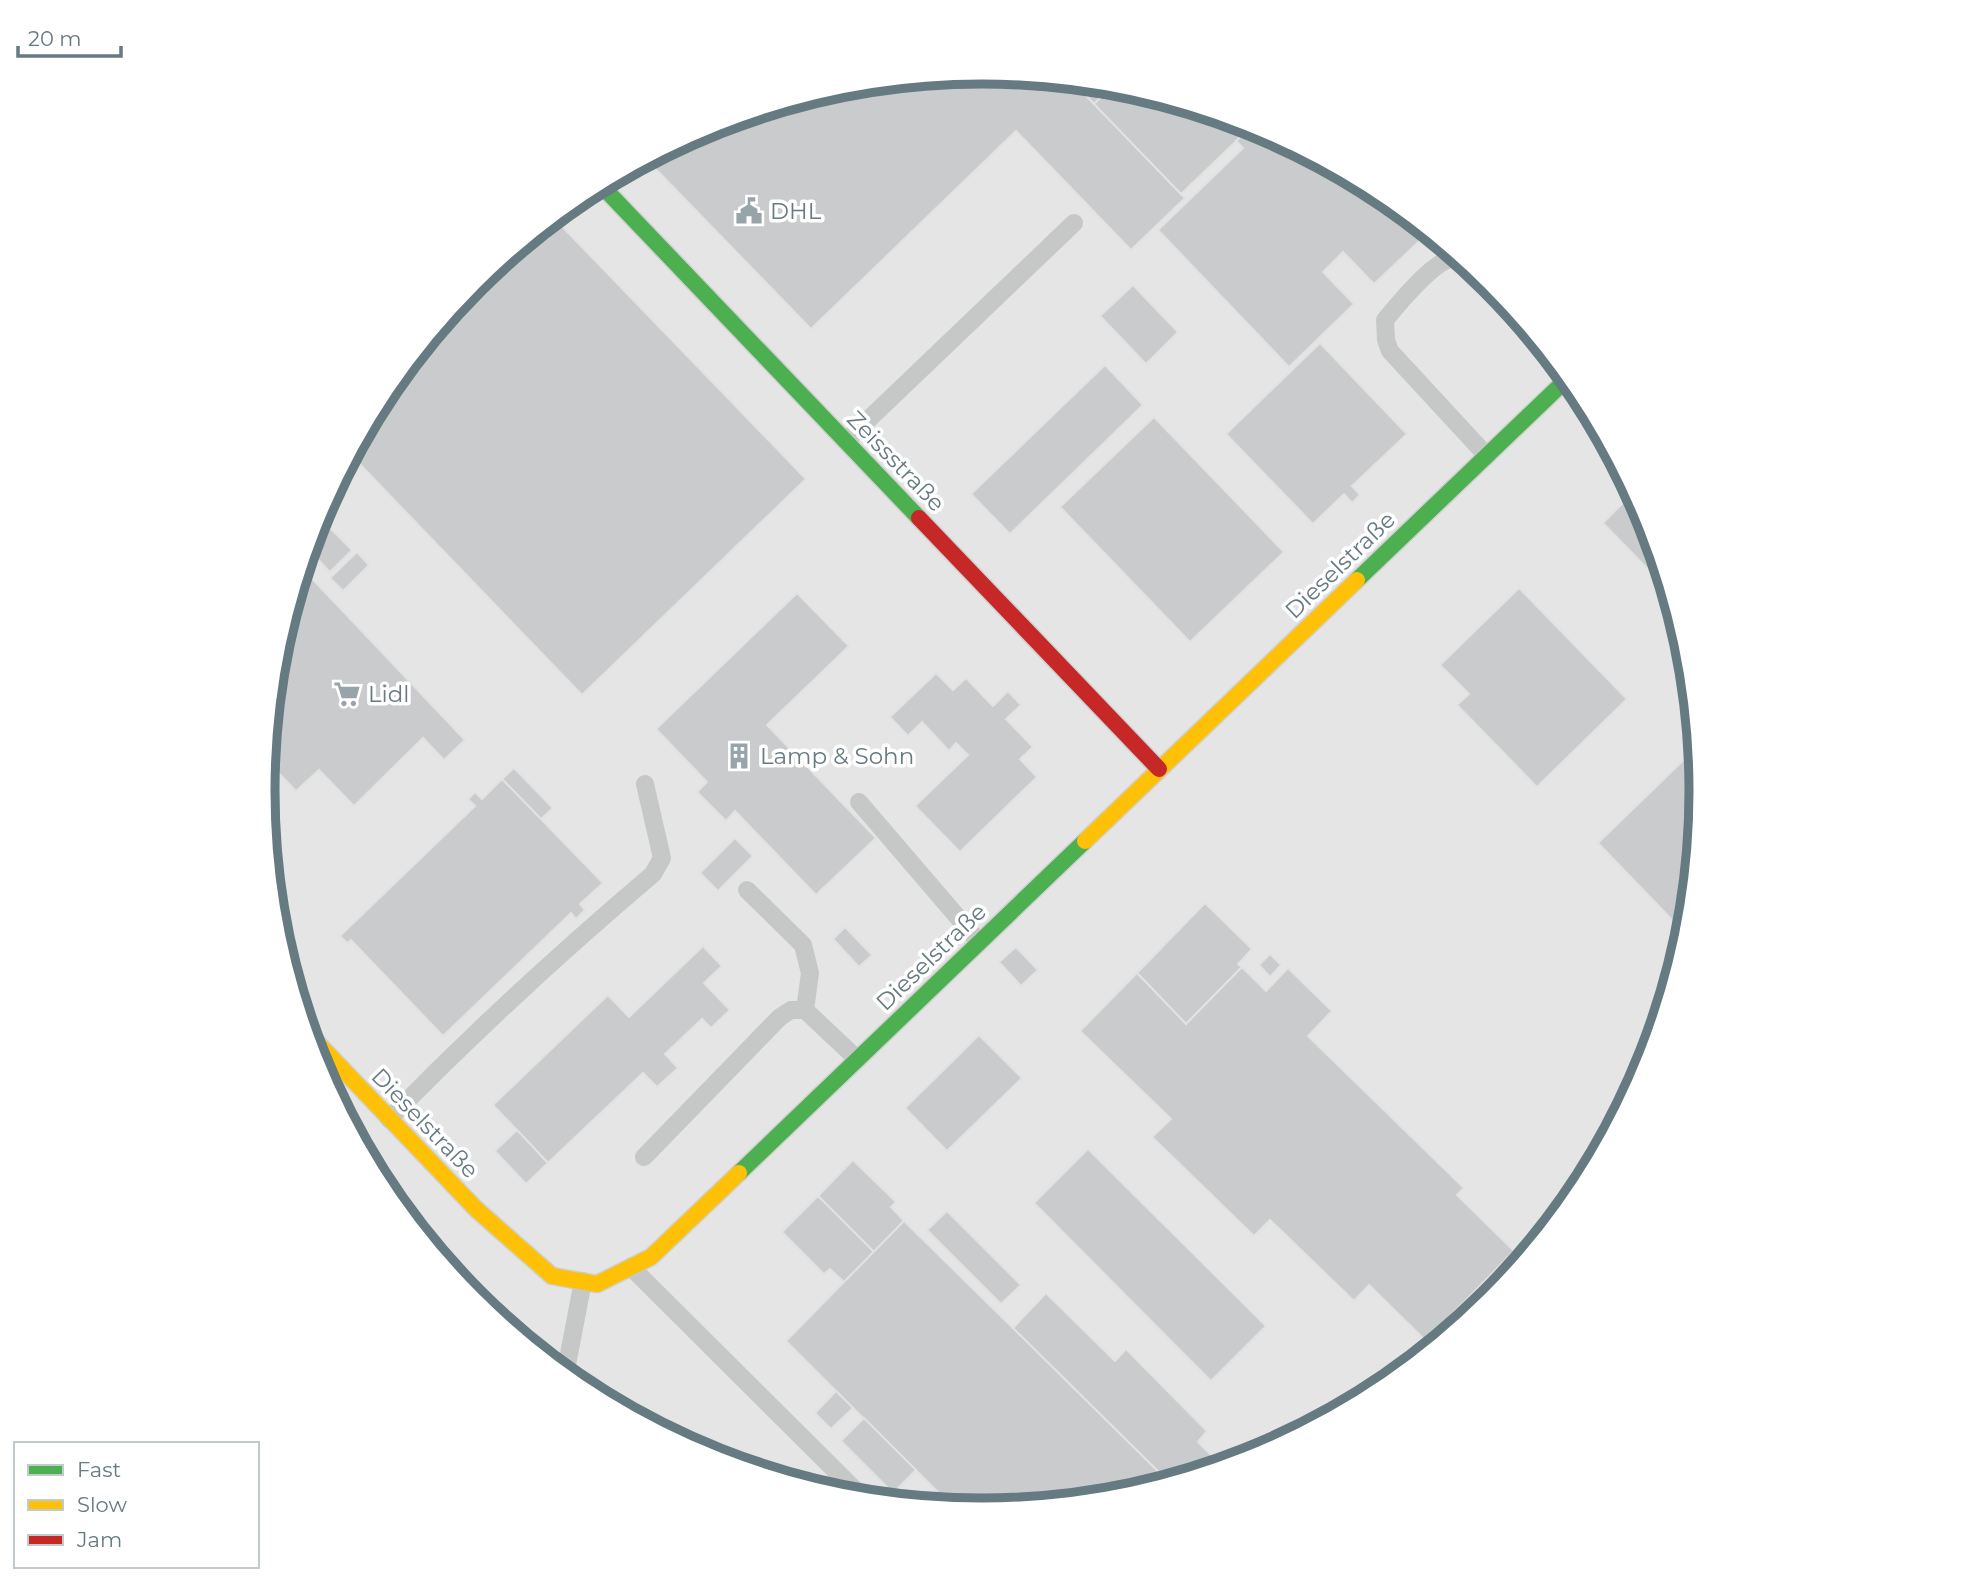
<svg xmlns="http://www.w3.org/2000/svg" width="1964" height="1582" viewBox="0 0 1964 1582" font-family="Montserrat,sans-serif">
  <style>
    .built { fill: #e4e5e4 }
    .building { fill: #cacbcc; stroke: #e3e2e2; stroke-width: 2 }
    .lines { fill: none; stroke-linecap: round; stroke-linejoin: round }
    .fast-casing { stroke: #cfd0d0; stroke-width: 19 }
    .slow-casing { stroke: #cfd0d0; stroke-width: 19 }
    .jam-casing { stroke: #cfd0d0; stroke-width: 19 }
    .lane { stroke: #c6c8c8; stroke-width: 18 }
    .fast { stroke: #4caf50; stroke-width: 16 }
    .slow { stroke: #ffc107; stroke-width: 16 }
    .jam { stroke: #c62828; stroke-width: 16 }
    .labels { text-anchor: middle; stroke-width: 7; stroke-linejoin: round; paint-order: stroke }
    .poi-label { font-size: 23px; fill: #657a81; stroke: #fff; text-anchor: start }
    .street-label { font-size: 23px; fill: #657a81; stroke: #fff }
    .rim { fill: none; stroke: #657a81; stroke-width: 9 }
  </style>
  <rect width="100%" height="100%" fill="#f4f3f2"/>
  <circle class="built" cx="982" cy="791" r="717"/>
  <g class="building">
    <path d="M982,72L1072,81L1185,198L1131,250L1016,131L811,329L646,159L707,126L842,85Z"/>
    <path d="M1088,82L1114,85L1094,104L1081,90Z"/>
    <path d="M1114,85L1123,86L1253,125L1181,194L1094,104Z"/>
    <path d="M1253,125L1382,193L1429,232L1374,284L1343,252L1323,272L1354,304L1289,367L1158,230L1243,148L1236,141Z"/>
    <path d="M553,217L806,479L582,695L350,454L384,391L474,282Z"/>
    <path d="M1133,285L1178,332L1146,364L1100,316Z"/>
    <path d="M1320,343L1407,434L1352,486L1360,495L1352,503L1344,494L1313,524L1226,434Z"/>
    <path d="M1105,365L1143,405L1010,534L971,494Z"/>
    <path d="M1154,417L1284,552L1190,642L1060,507Z"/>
    <path d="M1625,501L1645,522L1648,520L1670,592L1603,523Z"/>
    <path d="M322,520L352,550L330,572L308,549L314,528Z"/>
    <path d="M357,552L369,565L343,591L330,578Z"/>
    <path d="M302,568L465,740L444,760L423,738L354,806L319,770L296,791L266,760L277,650Z"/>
    <path d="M1519,588L1627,699L1537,787L1457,705L1469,694L1440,665Z"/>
    <path d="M797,593L849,646L767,725L876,838L816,895L735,811L726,821L697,792L707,782L656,729Z"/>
    <path d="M936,673L953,690L966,678L993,706L1008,691L1021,705L1006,719L1033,747L1020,759L1037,777L960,852L915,806L968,755L956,743L949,751L922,722L908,736L890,717Z"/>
    <path d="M1697,747L1701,791L1689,914L1677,925L1598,843Z"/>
    <path d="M514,768L553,808L541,819L502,779Z"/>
    <path d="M502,779L603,883L580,904L585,910L576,919L571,913L443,1036L351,940L347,943L340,936L475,806L468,799L475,792L482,799Z"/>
    <path d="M735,838L753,856L718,891L700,873Z"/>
    <path d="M1205,903L1252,949L1238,964L1242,967L1186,1024L1137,973Z"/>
    <path d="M845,927L872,955L859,967L833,939Z"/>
    <path d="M703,946L722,966L704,983L730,1010L711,1028L702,1019L665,1054L678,1068L657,1087L643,1073L548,1163L493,1105L608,995L629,1017Z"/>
    <path d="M1016,947L1038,970L1021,986L999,962Z"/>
    <path d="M1270,954L1281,965L1270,977L1259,965Z"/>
    <path d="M1242,967L1266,991L1288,968L1332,1011L1308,1036L1464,1188L1457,1195L1514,1251L1426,1341L1369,1285L1354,1301L1270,1220L1254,1236L1152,1137L1171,1119L1080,1031L1137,973L1186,1024Z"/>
    <path d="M979,1035L1022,1078L947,1151L905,1108Z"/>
    <path d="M517,1130L548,1163L526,1184L495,1151Z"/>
    <path d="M1088,1149L1266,1326L1211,1381L1034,1203Z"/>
    <path d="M853,1160L896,1202L891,1207L904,1221L874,1252L818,1196Z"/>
    <path d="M382,1187L529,1340L526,1343L473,1299Z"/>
    <path d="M818,1196L874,1252L844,1282L830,1269L824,1274L782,1232Z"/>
    <path d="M947,1211L1021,1285L1001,1304L927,1230Z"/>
    <path d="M904,1221L1013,1328L1169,1482L1122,1497L982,1510L954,1508L853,1408L786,1341Z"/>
    <path d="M1046,1293L1115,1361L1126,1349L1207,1431L1198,1442L1222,1466L1169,1482L1013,1328Z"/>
    <path d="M836,1391L853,1408L831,1429L815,1413Z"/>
    <path d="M864,1418L916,1470L893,1493L841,1441Z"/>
  </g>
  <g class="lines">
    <g class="fast-casing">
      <g id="fast">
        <path d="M600,184L919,518"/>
        <path d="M1357,580L1569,377"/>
        <path d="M739,1173L1085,841"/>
      </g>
    </g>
    <g class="slow-casing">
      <g id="slow">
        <path d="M1085,841L1357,580"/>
        <path d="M307,1032L476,1209L552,1276L597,1284L651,1257L739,1173"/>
      </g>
    </g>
    <g class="jam-casing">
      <path id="jam" d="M919,518L1159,769"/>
    </g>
    <g class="lane">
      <path d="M1464,260C1458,259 1453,258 1447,260C1428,268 1399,303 1385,320L1386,340L1390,351L1487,456"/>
      <path d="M846,441L1074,223"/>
      <path d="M859,802L979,942"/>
      <path d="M747,890L803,945L810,973L805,1010"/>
      <path d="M389,1119C473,1033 561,952 653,874L662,858L645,784"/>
      <path d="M644,1157L780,1017L791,1010H805L857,1059"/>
      <path d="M631,1267L864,1499"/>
      <path d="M565,1375L583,1281"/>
    </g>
    <use href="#fast" class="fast"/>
    <use href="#slow" class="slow"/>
    <use href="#jam" class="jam"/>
  </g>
  <defs>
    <g id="civic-bare" transform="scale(2.1)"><path d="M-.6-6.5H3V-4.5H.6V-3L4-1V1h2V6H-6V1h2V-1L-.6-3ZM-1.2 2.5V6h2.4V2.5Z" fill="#97a4a9" stroke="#fff" stroke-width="2.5" paint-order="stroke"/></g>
    <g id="supermarket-bare" transform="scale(2.1)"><path d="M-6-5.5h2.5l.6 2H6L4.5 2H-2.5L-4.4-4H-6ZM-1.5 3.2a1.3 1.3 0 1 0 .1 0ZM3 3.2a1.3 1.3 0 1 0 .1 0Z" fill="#97a4a9" stroke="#fff" stroke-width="2.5" paint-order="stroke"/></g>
    <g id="building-bare" transform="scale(2.1)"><path d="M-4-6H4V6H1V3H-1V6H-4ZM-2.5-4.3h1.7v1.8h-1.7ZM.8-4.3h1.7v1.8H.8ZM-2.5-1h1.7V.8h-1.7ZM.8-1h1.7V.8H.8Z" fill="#97a4a9" stroke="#fff" stroke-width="2.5" paint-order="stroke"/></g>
  </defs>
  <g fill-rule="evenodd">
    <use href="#civic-bare" x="749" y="211"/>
    <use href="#supermarket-bare" x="347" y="694"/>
    <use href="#building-bare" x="739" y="756"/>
  </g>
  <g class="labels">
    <g class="poi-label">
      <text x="770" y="219">DHL</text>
      <text x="368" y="702">Lidl</text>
      <text x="760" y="764">Lamp &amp; Sohn</text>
    </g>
    <g class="street-label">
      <text transform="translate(896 461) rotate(46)" y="8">Zeissstraße</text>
      <text transform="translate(1340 565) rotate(-44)" y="8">Dieselstraße</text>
      <text transform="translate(931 957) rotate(-44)" y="8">Dieselstraße</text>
      <text transform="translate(425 1123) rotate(46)" y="8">Dieselstraße</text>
    </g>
  </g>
  <path d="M0 0H1964V1582H0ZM275 791a707 707 0 1 1 1414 0a707 707 0 1 1-1414 0Z" fill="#fff" fill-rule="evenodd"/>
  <path class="rim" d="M275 791a707 707 0 1 1 1414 0a707 707 0 1 1-1414 0Z"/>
  <rect x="14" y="1442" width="245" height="126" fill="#ffffff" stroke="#c1cacd" stroke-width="2"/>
  <rect x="28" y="1465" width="35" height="10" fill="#4caf50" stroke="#c1cacd" stroke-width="2"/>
  <text x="77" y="1477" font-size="21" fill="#657a81">Fast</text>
  <rect x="28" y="1500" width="35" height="10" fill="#ffc107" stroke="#c1cacd" stroke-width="2"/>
  <text x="77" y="1512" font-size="21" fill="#657a81">Slow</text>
  <rect x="28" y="1535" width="35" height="10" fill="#c62828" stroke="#c1cacd" stroke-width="2"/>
  <text x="77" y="1547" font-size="21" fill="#657a81">Jam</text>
  <path d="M18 46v10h103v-10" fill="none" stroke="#657a81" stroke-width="3.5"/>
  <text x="28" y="46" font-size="21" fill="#657a81" stroke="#ffffff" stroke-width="5" paint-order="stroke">20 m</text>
</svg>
